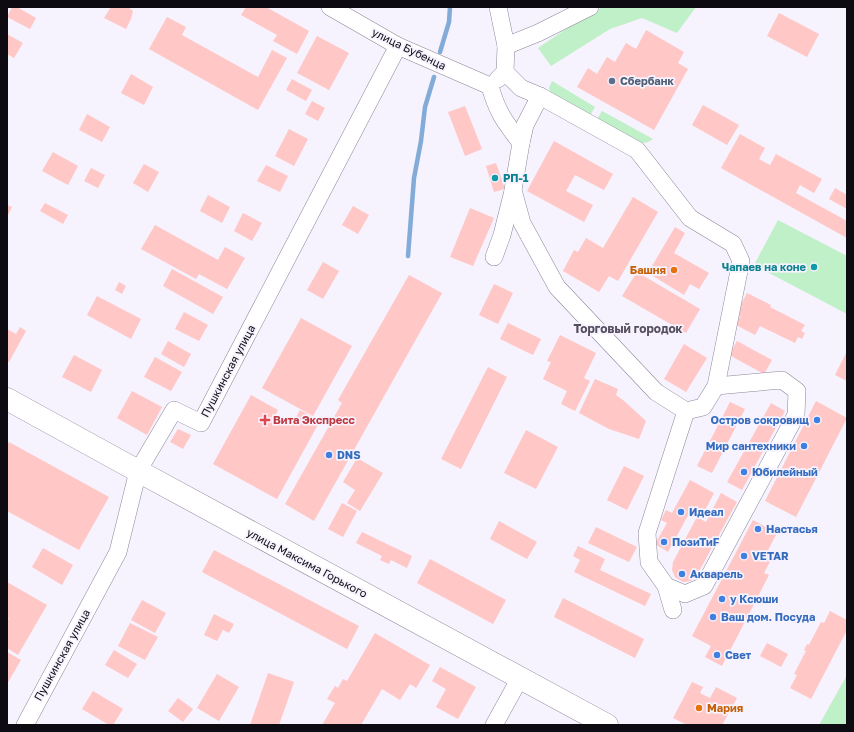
<svg xmlns="http://www.w3.org/2000/svg" width="854" height="732" viewBox="0 0 854 732" font-family="'Golos Text',sans-serif">
  <style>
    .green { fill: #bff0c7 }
    .lines { fill: none; stroke-linecap: round; stroke-linejoin: round }
    .stream { stroke: #82abd8; stroke-width: 4.5 }
    .building { fill: #ffc7c6 }
    .minor-casing { stroke: #8d8698; stroke-width: 18 }
    .major-casing { stroke: #8d8698; stroke-width: 23 }
    .minor { stroke: #fff; stroke-width: 17 }
    .major { stroke: #fff; stroke-width: 22 }
    .service-dot { fill: #5c6f8a; stroke: #f6f2fe; stroke-width: 1.5 }
    .culture-dot { fill: #0f9aa8; stroke: #f6f2fe; stroke-width: 1.5 }
    .food-dot { fill: #e8710a; stroke: #f6f2fe; stroke-width: 1.5 }
    .health-dot { fill: #e0444e; stroke: #f6f2fe; stroke-width: 1.5 }
    .shop-dot { fill: #3f7fe0; stroke: #f6f2fe; stroke-width: 1.5 }
    .labels { text-anchor: middle; stroke-width: 3.5; stroke-linejoin: round; paint-order: stroke }
    .street-label { font-size: 11px; fill: #0d0a11; stroke: #f6f2fe }
    .service-label { font-size: 11px; font-weight: bold; fill: #4e5e75; stroke: #f6f2fe; text-anchor: start }
    .culture-label { font-size: 11px; font-weight: bold; fill: #0d838f; stroke: #f6f2fe; text-anchor: start }
    .food-label { font-size: 11px; font-weight: bold; fill: #c56008; stroke: #f6f2fe; text-anchor: end }
    .health-label { font-size: 11px; font-weight: bold; fill: #be3a42; stroke: #f6f2fe; text-anchor: start }
    .shop-label { font-size: 11px; font-weight: bold; fill: #366cbe; stroke: #f6f2fe; text-anchor: start }
    .neighbourhood-label { font-size: 12px; font-weight: bold; fill: #554e5f; stroke: #f6f2fe }
  </style>
  <rect width="100%" height="100%" fill="#f6f2fe"/>
  <g class="green">
    <path d="M603,7H696L677,33L642,18L610,29L551,66L538,48L575,23Z"/>
    <path d="M552,81L595,107L589,117L552,96L549,88Z"/>
    <path d="M602,111L653,139L648,142L639,144L596,121Z"/>
    <path d="M778,220L847,256V314L754,265Z"/>
    <path d="M847,675V725H819Z"/>
  </g>
  <g class="lines">
    <g class="stream">
      <path d="M440,52L449,22L450,7"/>
      <path d="M408,256L414,178L421,141L425,107L434,77"/>
    </g>
  </g>
  <g class="building">
    <path d="M12,7H17L36,18L30,29L7,17Z"/>
    <path d="M111,7H128L133,11L131,19L126,29L104,18Z"/>
    <path d="M246,7H266L309,31L297,54L273,41L277,35L241,15Z"/>
    <path d="M779,13L819,34L807,57L767,36Z"/>
    <path d="M167,17L186,27L182,35L258,77L272,50L287,58L258,110L149,49Z"/>
    <path d="M646,30L684,52L678,63L688,69L654,130L577,87L588,68L597,74L607,57L615,62L626,43L636,49Z"/>
    <path d="M7,34L23,43L14,58L7,54Z"/>
    <path d="M317,36L349,53L329,90L297,73Z"/>
    <path d="M131,74L153,87L144,105L121,93Z"/>
    <path d="M292,79L312,90L306,101L286,90Z"/>
    <path d="M312,101L325,108L318,121L305,114Z"/>
    <path d="M703,105L739,125L727,145L692,125Z"/>
    <path d="M465,106L482,149L465,156L448,112Z"/>
    <path d="M87,114L110,127L102,142L79,130Z"/>
    <path d="M289,129L308,139L294,166L275,156Z"/>
    <path d="M740,134L765,148L759,159L770,165L776,154L822,179L814,193L800,185L796,193L847,221V238L721,168Z"/>
    <path d="M554,141L613,174L604,190L575,175L566,191L593,205L584,222L527,191Z"/>
    <path d="M53,152L78,166L68,185L42,171Z"/>
    <path d="M496,163L505,189L494,192L486,166Z"/>
    <path d="M144,164L159,172L148,192L133,183Z"/>
    <path d="M266,165L288,176L280,192L257,181Z"/>
    <path d="M91,168L105,175L98,188L84,181Z"/>
    <path d="M835,188L847,195V209L829,199Z"/>
    <path d="M208,195L230,207L222,223L200,211Z"/>
    <path d="M633,197L658,212L618,281L609,276L599,292L563,271L574,250L578,252L586,238L603,248Z"/>
    <path d="M45,203L68,215L63,224L40,211Z"/>
    <path d="M7,205L12,207L7,217Z"/>
    <path d="M353,206L369,215L358,234L342,225Z"/>
    <path d="M470,208L494,218L473,266L450,257Z"/>
    <path d="M243,213L262,223L252,241L234,231Z"/>
    <path d="M155,225L218,260L225,247L245,258L227,289L199,274L196,279L141,249Z"/>
    <path d="M675,227L685,233L674,253L709,273L699,289L690,284L684,295L648,273Z"/>
    <path d="M323,262L339,271L323,299L307,290Z"/>
    <path d="M172,269L223,297L213,314L163,286Z"/>
    <path d="M637,272L700,309L686,333L622,296Z"/>
    <path d="M409,275L442,293L314,521L285,504L342,403L338,400Z"/>
    <path d="M119,282L126,286L122,294L115,290Z"/>
    <path d="M494,284L513,293L498,324L479,315Z"/>
    <path d="M747,293L771,305L770,307L805,325L801,331L805,333L802,339L798,337L795,343L760,326L755,335L736,325L740,316L736,314Z"/>
    <path d="M97,296L141,319L131,339L87,315Z"/>
    <path d="M184,312L208,325L199,341L175,329Z"/>
    <path d="M301,318L352,346L313,416L262,388Z"/>
    <path d="M508,323L541,339L533,355L500,339Z"/>
    <path d="M20,327L26,331L9,362L7,361V329L16,334Z"/>
    <path d="M560,335L596,353L584,378L590,381L575,411L561,404L567,391L543,379L551,362L547,361Z"/>
    <path d="M168,341L191,354L184,367L161,354Z"/>
    <path d="M737,341L772,360L764,374L729,355Z"/>
    <path d="M684,344L707,358L686,392L664,379Z"/>
    <path d="M847,351V381L835,375Z"/>
    <path d="M74,355L102,370L91,392L62,377Z"/>
    <path d="M155,357L182,372L171,391L144,377Z"/>
    <path d="M488,367L507,377L461,469L441,459Z"/>
    <path d="M595,379L618,389L616,395L623,400L646,421L639,439L609,429L579,413Z"/>
    <path d="M132,391L162,407L147,435L117,418Z"/>
    <path d="M251,395L278,410L275,416L292,425L300,410L320,421L277,499L213,464Z"/>
    <path d="M816,401L847,418L796,517L765,501Z"/>
    <path d="M730,402L745,409L712,473L697,466Z"/>
    <path d="M771,403L785,411L742,490L727,482Z"/>
    <path d="M178,429L191,435L183,449L170,442Z"/>
    <path d="M526,430L558,447L536,489L504,473Z"/>
    <path d="M9,442L109,497L79,550L7,511V446Z"/>
    <path d="M357,458L383,473L360,511L347,503L355,490L343,482Z"/>
    <path d="M624,466L644,476L627,510L607,500Z"/>
    <path d="M690,480L714,493L702,516L691,510L668,552L655,544L667,523L661,520L666,510L672,513Z"/>
    <path d="M721,493L737,502L697,575L691,581L683,582L675,577L672,570L673,562L697,517L706,522Z"/>
    <path d="M342,503L357,511L343,537L328,529Z"/>
    <path d="M753,520L777,533L766,554L772,558L764,573L769,575L722,666L705,657L711,646L692,636Z"/>
    <path d="M499,521L537,542L527,559L490,539Z"/>
    <path d="M596,527L637,547L629,562L588,543Z"/>
    <path d="M362,532L412,556L407,568L391,560L389,564L380,560L382,556L356,543Z"/>
    <path d="M578,546L605,559L600,570L651,594L645,606L574,572L580,560L573,556Z"/>
    <path d="M43,548L73,565L62,585L32,567Z"/>
    <path d="M214,550L359,626L347,649L202,572Z"/>
    <path d="M430,559L506,600L493,624L417,583Z"/>
    <path d="M7,582L47,605L18,655L7,648V622L9,618L7,617Z"/>
    <path d="M563,598L644,639L635,658L554,617Z"/>
    <path d="M142,600L166,613L155,633L131,620Z"/>
    <path d="M830,611L847,620V630L811,699L790,688L797,675L794,674L806,651L804,650L807,644L809,645L821,622L824,623Z"/>
    <path d="M214,614L234,624L229,633L223,630L217,641L204,635Z"/>
    <path d="M130,623L158,637L145,660L118,646Z"/>
    <path d="M375,633L430,665L416,688L410,684L400,700L382,689L361,725H322L335,703L327,699L335,686L338,688L343,679L347,681Z"/>
    <path d="M767,643L788,654L781,667L760,656Z"/>
    <path d="M114,650L137,664L128,678L105,665Z"/>
    <path d="M7,652L21,660L7,684Z"/>
    <path d="M440,667L476,687L458,719L436,707L446,689L432,681Z"/>
    <path d="M268,673L294,682L279,725H250Z"/>
    <path d="M217,674L239,687L219,721L197,708Z"/>
    <path d="M692,682L703,687L700,693L710,698L716,687L737,698L722,725H687L673,718Z"/>
    <path d="M93,691L123,709L113,725H109L82,709Z"/>
    <path d="M178,698L193,709L183,722L168,711Z"/>
  </g>
  <g class="lines">
    <g class="minor-casing">
      <g id="minor">
        <path d="M330,7L398,46L490,86"/>
        <path d="M498,7L506,46L505,72L498,79"/>
        <path d="M506,46L538,33L590,7"/>
        <path d="M490,86C497,112 505,122 521,143L513,190L522,223L557,287L656,392L686,411L703,407L716,386L741,261L733,244L690,218L637,150L540,96L521,88L505,72"/>
        <path d="M521,143L525,125L540,96"/>
        <path d="M494,257L502,235L513,191"/>
        <path d="M686,411L647,533L649,562L666,586L685,594L704,586L796,415L797,391L782,380L716,386"/>
        <path d="M666,586L673,610"/>
        <path d="M25,725L118,552L138,471L174,410L201,423L398,46"/>
        <path d="M494,725L520,678"/>
      </g>
    </g>
    <g class="major-casing">
      <path id="major" d="M7,399L138,471L607,725"/>
    </g>
    <use href="#minor" class="minor"/>
    <use href="#major" class="major"/>
  </g>
  <circle class="service-dot" cx="612" cy="81" r="4"/>
  <g class="culture-dot">
    <circle cx="495" cy="178" r="4"/>
    <circle cx="814" cy="267" r="4"/>
  </g>
  <g class="food-dot">
    <circle cx="674" cy="270" r="4"/>
    <circle cx="699" cy="708" r="4"/>
  </g>
  <path class="health-dot" d="M263 414h4v4h4v4h-4v4h-4v-4h-4v-4h4z"/>
  <g class="shop-dot">
    <circle cx="817" cy="420" r="4"/>
    <circle cx="804" cy="446" r="4"/>
    <circle cx="329" cy="455" r="4"/>
    <circle cx="744" cy="472" r="4"/>
    <circle cx="681" cy="512" r="4"/>
    <circle cx="758" cy="529" r="4"/>
    <circle cx="664" cy="542" r="4"/>
    <circle cx="744" cy="556" r="4"/>
    <circle cx="682" cy="574" r="4"/>
    <circle cx="722" cy="599" r="4"/>
    <circle cx="713" cy="617" r="4"/>
    <circle cx="717" cy="655" r="4"/>
  </g>
  <g class="labels">
    <g class="street-label">
      <text transform="translate(409 49) rotate(26)" y="4">улица Бубенца</text>
      <text transform="translate(228 371) rotate(-62)" y="4">Пушкинская улица</text>
      <text transform="translate(307 563) rotate(28)" y="4">улица Максима Горького</text>
      <text transform="translate(62 655) rotate(-61)" y="4">Пушкинская улица</text>
    </g>
    <g class="service-label">
      <text x="620" y="85">Сбербанк</text>
    </g>
    <g class="culture-label">
      <text x="503" y="182">РП-1</text>
      <text x="806" y="271" text-anchor="end">Чапаев на коне</text>
    </g>
    <g class="food-label">
      <text x="666" y="274">Башня</text>
      <text x="707" y="712" text-anchor="start">Мария</text>
    </g>
    <g class="health-label">
      <text x="273" y="424">Вита Экспресс</text>
    </g>
    <g class="shop-label">
      <text x="809" y="424" text-anchor="end">Остров сокровищ</text>
      <text x="796" y="450" text-anchor="end">Мир сантехники</text>
      <text x="337" y="459">DNS</text>
      <text x="752" y="476">Юбилейный</text>
      <text x="689" y="516">Идеал</text>
      <text x="766" y="533">Настасья</text>
      <text x="672" y="546">ПозиТиF</text>
      <text x="752" y="560">VETAR</text>
      <text x="690" y="578">Акварель</text>
      <text x="730" y="603">у Ксюши</text>
      <text x="721" y="621">Ваш дом. Посуда</text>
      <text x="725" y="659">Свет</text>
    </g>
    <g class="neighbourhood-label">
      <text x="628" y="333">Торговый городок</text>
    </g>
  </g>
  <rect width="854" height="732" fill="none" stroke="#0d0a11" stroke-width="16"/>
</svg>
